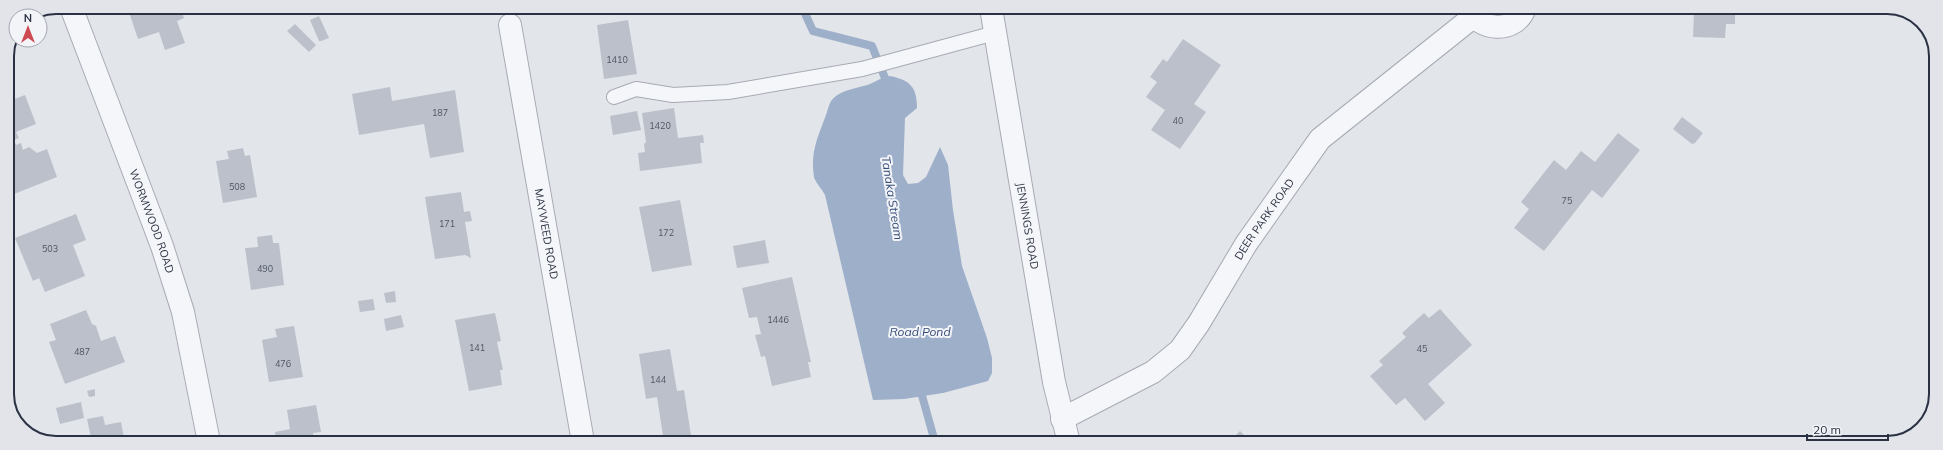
<svg xmlns="http://www.w3.org/2000/svg" width="1943" height="450" viewBox="0 0 1943 450" font-family="Mulish,sans-serif">
  <style>
    .water { fill: #9eafca }
    .lines { fill: none; stroke-linecap: round; stroke-linejoin: round }
    .stream { stroke: #9eafca; stroke-width: 8 }
    .building { fill: #bcc0ca }
    .service-casing { stroke: #a7abb4; stroke-width: 16 }
    .minor-casing { stroke: #a7abb4; stroke-width: 24 }
    .service { stroke: #f5f6f9; stroke-width: 14 }
    .minor { stroke: #f5f6f9; stroke-width: 22 }
    .labels { text-anchor: middle; stroke-width: 4; stroke-linejoin: round; paint-order: stroke }
    .number-label { font-size: 9px; fill: #4e5564 }
    .street-label { font-size: 11px; fill: #2a3142; stroke: #f2f4f8 }
    .water-label { font-size: 12px; font-style: italic; fill: #354c76; stroke: #f2f4f8 }
    .rim { fill: none; stroke: #2a3142; stroke-width: 2 }
  </style>
  <rect width="100%" height="100%" fill="#e2e5ea"/>
  <path class="water" d="M890,76C910,80 917,87 917,108L905,118L903,175L908,184L918,183L926,177L940,147L948,165L953,210L962,266L987,338L992,358V373L988,381L943,393L904,399L873,400L825,195C822,189 815,182 814,177C810,152 818,137 826,115C829,107 829,101 836,96C845,89 859,88 870,84C877,81 882,77 890,76Z"/>
  <g class="lines">
    <g class="stream">
      <path d="M802,7L813,31L872,46L887,83L885,86"/>
      <path d="M919,385L935,442"/>
    </g>
  </g>
  <g class="building">
    <path d="M135,7H180L184,18L177,21L185,43L165,50L159,32L138,39L129,12L136,10Z"/>
    <path d="M1689,8H1739L1735,11V24H1726L1725,38L1693,37L1694,12Z"/>
    <path d="M319,16L329,38L321,41H319L310,20Z"/>
    <path d="M628,20L637,74L604,79L597,25Z"/>
    <path d="M295,24L316,45L309,52L287,31Z"/>
    <path d="M1183,39L1221,65L1194,104L1206,112L1180,149L1151,130L1165,110L1146,97L1157,82L1150,77L1163,59L1167,62Z"/>
    <path d="M390,87L392,101L455,90L464,152L430,158L424,124L359,135L352,94Z"/>
    <path d="M25,95L36,124L16,132L19,138L14,140L16,145L21,143L23,150L29,147L37,153L47,149L57,177L14,194L7,177V102Z"/>
    <path d="M674,108L678,138L703,135L704,143H700L702,163L640,171L638,153L645,152L644,144L646,142L642,113Z"/>
    <path d="M637,111L641,130L613,135L610,116Z"/>
    <path d="M1682,117L1703,133L1695,143L1692,144L1673,129Z"/>
    <path d="M1618,133L1640,150L1602,198L1592,190L1544,251L1514,228L1529,209L1521,202L1554,160L1566,170L1581,151L1595,162Z"/>
    <path d="M243,148L245,156L250,155L257,197L223,203L216,161L229,159L227,151Z"/>
    <path d="M461,192L464,212L470,211L472,221L465,222L471,258L465,255L435,259L425,197Z"/>
    <path d="M680,200L692,265L652,272L639,207Z"/>
    <path d="M76,214L86,240L73,245L85,276L45,292L39,278L33,281L15,238Z"/>
    <path d="M272,235L273,243H279L284,285L251,290L245,248L258,247L257,237Z"/>
    <path d="M765,240L769,263L737,268L733,246Z"/>
    <path d="M792,277L811,362H808L811,377L772,386L765,356L761,357L755,335L761,334L757,317L749,318L742,288Z"/>
    <path d="M395,291L396,302L386,303L384,293Z"/>
    <path d="M373,299L375,310L360,312L358,301Z"/>
    <path d="M1440,309L1472,345L1428,384L1445,403L1425,421L1405,398L1396,405L1370,376L1383,365L1379,361L1406,337L1402,333L1424,313L1429,318Z"/>
    <path d="M86,310L92,324L96,326L101,341L115,336L125,362L65,384L49,342L56,340L50,324Z"/>
    <path d="M495,313L501,341L497,342L503,370H500L502,385L469,391L455,320Z"/>
    <path d="M401,315L404,327L386,331L384,319Z"/>
    <path d="M294,326L303,377L269,382L262,340L277,337L275,329Z"/>
    <path d="M670,349L677,391L684,390L692,442H664L657,397L646,399L639,354Z"/>
    <path d="M95,389V396L89,397L87,391Z"/>
    <path d="M81,402L84,418L60,424L56,408Z"/>
    <path d="M316,405L321,432L313,433L314,442H276L275,432L290,429L287,410Z"/>
    <path d="M103,416L105,425L121,422L124,438L129,437L131,442H92L87,419Z"/>
    <path d="M1240,431L1252,443H1228Z"/>
    <path d="M722,436L723,442H715L714,438Z"/>
  </g>
  <g class="lines">
    <g class="service-casing">
      <path id="service" d="M614,97L636,89L673,95L728,92L862,69L995,33"/>
    </g>
    <g class="minor-casing">
      <g id="minor">
        <path id="s1" d="M71,7L162,246L183,312L209,442"/>
        <path id="s2" d="M991,8L1054,382L1069,443"/>
        <path d="M1467,8C1479,31 1515,35 1525,8"/>
        <path id="s3" d="M510,25L583,442"/>
        <path id="s4" d="M1062,419L1153,372L1180,350L1199,323L1246,244L1320,139L1473,17"/>
      </g>
    </g>
    <use href="#service" class="service"/>
    <use href="#minor" class="minor"/>
  </g>
  <g class="labels">
    <g class="number-label">
      <text x="617" y="63">1410</text>
      <text x="440" y="116">187</text>
      <text x="1178" y="124">40</text>
      <text x="660" y="129">1420</text>
      <text x="237" y="190">508</text>
      <text x="1567" y="204">75</text>
      <text x="447" y="227">171</text>
      <text x="666" y="236">172</text>
      <text x="50" y="252">503</text>
      <text x="265" y="272">490</text>
      <text x="778" y="323">1446</text>
      <text x="477" y="351">141</text>
      <text x="1422" y="352">45</text>
      <text x="82" y="355">487</text>
      <text x="283" y="367">476</text>
      <text x="658" y="383">144</text>
    </g>
    <g class="street-label">
      <text dy="4" stroke="none"><textPath href="#s4" startOffset="293">DEER PARK ROAD</textPath></text>
      <text dy="4" stroke="none"><textPath href="#s1" startOffset="229">WORMWOOD ROAD</textPath></text>
      <text dy="4" stroke="none"><textPath href="#s2" startOffset="221">JENNINGS ROAD</textPath></text>
      <text dy="4" stroke="none"><textPath href="#s3" startOffset="212">MAYWEED ROAD</textPath></text>
    </g>
    <g class="water-label">
      <text transform="translate(892 198) rotate(81)" y="4">Tanaka Stream</text>
      <text x="920" y="336">Road Pond</text>
    </g>
  </g>
  <path d="M0 0H1943V450H0ZM56 14H1887A42 42 0 0 1 1929 56V394A42 42 0 0 1 1887 436H56A42 42 0 0 1 14 394V56A42 42 0 0 1 56 14Z" fill="#e2e4e9" fill-rule="evenodd"/>
  <path class="rim" d="M56 14H1887A42 42 0 0 1 1929 56V394A42 42 0 0 1 1887 436H56A42 42 0 0 1 14 394V56A42 42 0 0 1 56 14Z"/>
  <g transform="translate(28 28)"><circle r="19" fill="#f2f4f8" stroke="#a2a6af"/>
  <path d="M0-3L7 15L0 10L-7 15Z" fill="#cd4a52"/>
  <text y="-6" font-size="11" font-weight="bold" text-anchor="middle" fill="#2a3142">N</text>
  </g>
  <path d="M1807 434v6h81v-6" fill="none" stroke="#2a3142" stroke-width="2"/>
  <text x="1813" y="434" font-size="12" fill="#2a3142" stroke="#f2f4f8" stroke-width="3" paint-order="stroke">20 m</text>
</svg>
